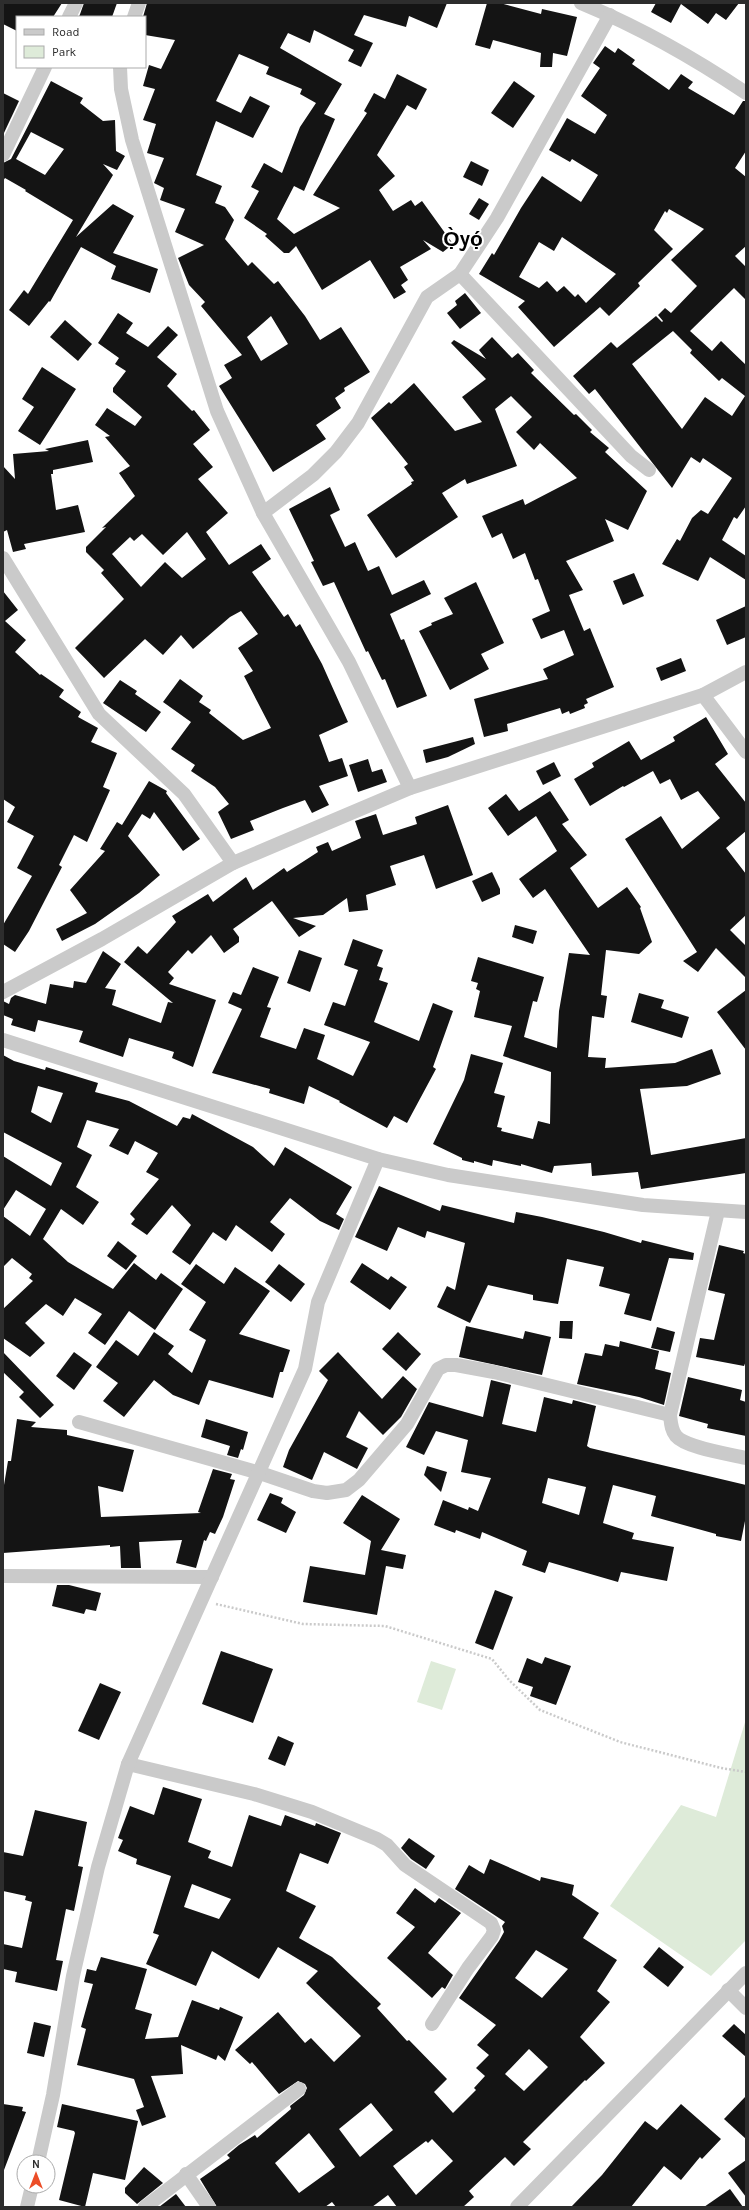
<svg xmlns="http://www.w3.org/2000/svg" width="749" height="2210" viewBox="0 0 749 2210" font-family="Karla,sans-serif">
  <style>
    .green { fill: #deebd9 }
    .building { fill: #141414; fill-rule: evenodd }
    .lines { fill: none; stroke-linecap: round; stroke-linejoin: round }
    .path { stroke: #cacaca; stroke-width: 2.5; stroke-dasharray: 2 2; stroke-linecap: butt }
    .minor { stroke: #cacaca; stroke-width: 14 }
    .labels { text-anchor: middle; stroke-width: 4; stroke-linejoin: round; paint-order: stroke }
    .town-label { font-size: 21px; font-weight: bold; fill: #000; stroke: #fff }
  </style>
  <rect width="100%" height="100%" fill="#fff"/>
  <g class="green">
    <path d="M431,1661L456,1669L442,1710L417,1702Z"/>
    <path d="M746,1719V1940L711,1976L610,1906L681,1805L716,1817Z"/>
  </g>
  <g class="building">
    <path d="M3,3H62L53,17H17V31L3,24Z"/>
    <path d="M84,3H117L112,17H79Z"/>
    <path d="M147,3H447L437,28L409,16L406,27L364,15L354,35L373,43L361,67L348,61L354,50L314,30L310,43L288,33L280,48L342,84L324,114L335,119L304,191L294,186L277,219L294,234L340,208L313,195L367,113L364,111L374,93L385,99L397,74L427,89L416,110L407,105L377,155L395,176L379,190L393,211L411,200L415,206L422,201L453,244L443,252L423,240L431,249L400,267L408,280L401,285L406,292L394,299L370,260L322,290L296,246L289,253H284L265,236L267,234L244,218L259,191L251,187L264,163L282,173L300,127L316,103L300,94L302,89L266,74L269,67L239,54L216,101L241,113L250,96L270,106L253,138L216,121L196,175L222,186L215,203L225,207L234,220L225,239L248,266L252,262L274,284L278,281L305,316L320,340L341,327L370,372L344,388L345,391L335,398L341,408L316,425L326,439L273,472L219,386L232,378L224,365L242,355L201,306L205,302L189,285L178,258L204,245L175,232L185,209L160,200L164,188L154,183L164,158L147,153L156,124L143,120L155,89L143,86L149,65L161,69L175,40L145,35V17H143ZM271,316L288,344L261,361L247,337Z"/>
    <path d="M487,3H500L541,14L542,9L577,17L567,56L553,53L552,67H540L541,53L493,40L490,49L475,45Z"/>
    <path d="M656,3H739L726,20L716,13L708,24L681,4L671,23L651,12Z"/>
    <path d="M605,46L615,53L618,48L635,60L632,64L669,90L681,74L693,82L688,88L734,115L743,101H746V151L735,168L746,177V246L735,256L746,267V300L734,288L690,331L712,351L721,341L746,365V506L737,519L734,517L722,540L746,556V580L710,557L698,581L662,564L677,539L680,541L692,518L701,510L708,514L732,478L703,458L700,463L691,457L672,488L595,389L589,394L573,376L611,342L617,348L656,316L662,322L663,321L658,315L665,308L671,313L697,286L671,260L704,229L669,209L667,213L665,211L654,230L673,249L638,283L640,286L609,316L600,307L554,347L518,307L525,301L479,274L492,253L494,255L521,208L542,176L581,202L598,175L572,159L570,162L549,150L567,118L595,134L607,115L581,96L600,68L593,63ZM562,237L616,274L586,303L578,294L575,297L564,286L557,292L547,281L539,288L519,277L539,242L554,251ZM673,331L692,350L690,353L719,381L722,378L745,396L732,416L705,397L682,429L632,364Z"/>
    <path d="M51,81L83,98L80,103L103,121L115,120L116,151L125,156L117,170L103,164L113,175L76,237L113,204L134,216L113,253L158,269L150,293L111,279L116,266L81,247L50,302L49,301L29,326L9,310L24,290L28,294L73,220L25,191L26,190L5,178L3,181V163L11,159ZM31,132L64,149L45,175L16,159Z"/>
    <path d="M514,81L535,96L513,128L491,113Z"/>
    <path d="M3,93L19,101L3,135Z"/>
    <path d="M471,161L489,170L482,186L463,177Z"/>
    <path d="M479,198L489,204L479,220L469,214Z"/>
    <path d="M465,293L481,313L460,329L447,313L457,305L455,301Z"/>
    <path d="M118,313L133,323L126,333L148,347L168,326L178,335L157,357L177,374L167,386L192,411L194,410L210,430L193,444L213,467L198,479L228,513L206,532L229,565L261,544L271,559L252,572L284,617L288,614L296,627L300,624L322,664L348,722L319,735L329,762L342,758L348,776L319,786L329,805L312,813L305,800L283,808L250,821L254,830L231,839L218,812L229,804L215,787L191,771L195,765L171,749L191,722L163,702L180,679L203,696L199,702L211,710L209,713L243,740L271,728L244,676L253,671L238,648L258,634L241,611L230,617L193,649L181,635L163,655L145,639L104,678L75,648L124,599L101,573L104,570L86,552V547L106,527L102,528L135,496L119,473L130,466L105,437L110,436L95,425L107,408L135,426L142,417L113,392V388L126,371L115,364L119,358L98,343ZM187,532L206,559L182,578L165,562L141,587L112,554L130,537L134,541L142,534L163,555Z"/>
    <path d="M65,320L92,344L78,361L50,337Z"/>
    <path d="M492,337L512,358L518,353L534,370L531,373L574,415L576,414L592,430L590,432L609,448L605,452L647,491L628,530L605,519L614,541L566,561L583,590L569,595L584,631L590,628L614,687L586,699L588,703L584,705L585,708L570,714L569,711L562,714L560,708L507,724L508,731L484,737L474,699L548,679L543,669L574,655L564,630L541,639L532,619L550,611L538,579L535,580L525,553L513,559L502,533L492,538L482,516L523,499L525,505L577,478L540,443L534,450L516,432L532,417L511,396L495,409L517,466L467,484L465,479L442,493L458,517L396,558L367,515L412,484L411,482L414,481L404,467L408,464L371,418L389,402L391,404L414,383L455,431L482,422L462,397L486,379L451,343L454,340L486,359L479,350Z"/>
    <path d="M42,367L76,389L40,445L18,431L34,407L22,399Z"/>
    <path d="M88,440L93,462L53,470V474H51L56,510L78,505L85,532L24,544L26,549L13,552L7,530L3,532V466L15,479L13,454L49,451L45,449Z"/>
    <path d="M330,487L340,510L330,515L345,547L355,542L368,571L379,566L392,595L424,580L431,594L390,614L401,640L404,639L427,696L397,708L385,679L382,680L368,651L366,652L334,582L323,586L311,562L314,561L289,509Z"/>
    <path d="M634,573L644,596L623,605L613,581Z"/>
    <path d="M476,582L504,643L481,654L489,669L450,690L419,631L432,625L431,623L453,614L444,598Z"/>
    <path d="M3,591L18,610L5,621L26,640L15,652L40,675L41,674L64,690L59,697L81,712L78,717L98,728L91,742L117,753L103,787L110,790L87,842L74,835L59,865L62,867L29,931L15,952L3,944V925L32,876L17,868L34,836L7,822L15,807L3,799Z"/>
    <path d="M746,606V637L727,645L716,620Z"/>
    <path d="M681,658L686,671L661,681L656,668Z"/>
    <path d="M120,680L137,691L135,694L161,712L146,732L103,703Z"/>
    <path d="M706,717L728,754L715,764L746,803V831L726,848L746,874V915L730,930L746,946V978L716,948L698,972L683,961L697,952L625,839L661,816L682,849L720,818L698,791L681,800L670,779L660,784L653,771L624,787L623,786L590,806L574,779L594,767L592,763L629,741L641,760L675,741L673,737Z"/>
    <path d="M473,737L475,744L448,757L426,763L423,750Z"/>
    <path d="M368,759L372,772L382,769L387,782L358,792L349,765Z"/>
    <path d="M554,762L561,776L543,785L536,771Z"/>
    <path d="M149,781L167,791L166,793L200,839L183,851L154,812L150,819L142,814L128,836L160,875L139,893L95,924L62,941L56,929L87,913L70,890L105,851L100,849L117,822L122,825Z"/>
    <path d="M550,791L569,820L562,824L587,855L570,868L598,908L627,887L641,907L640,908L652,942L639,954L606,950L601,995L607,996L604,1018L592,1016L588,1057L606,1058L605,1068L675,1063L712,1049L721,1074L687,1086L640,1089L651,1155L746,1138V1173L641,1189L638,1172L592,1176L591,1163L554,1166L552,1173L521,1164V1166L493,1160L492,1166L474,1161V1163L462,1160V1158L433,1144L464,1080L471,1054L503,1063L494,1093L505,1096L497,1127L502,1128L501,1131L533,1139L538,1121L550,1124L551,1072L503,1056L512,1026L474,1017L480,991L476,989L478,983L471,981L478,957L544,977L537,1002L533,1001L524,1037L557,1048L559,1011L569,953L590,955L545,889L533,898L519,879L557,851L536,816L508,836L488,808L506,794L519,811Z"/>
    <path d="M448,805L473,875L436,889L424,855L390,866L396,885L366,895L368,910L349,912L347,898L323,915L293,918L316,926L299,937L272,901L233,929L239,937V942L224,953L211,935L192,954L188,950L168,972L174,978L169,984L216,1000L193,1067L172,1058L174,1052L129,1038L123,1057L79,1042L83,1031L38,1020L35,1032L11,1025L13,1019L3,1015V1001L9,1004L11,998L15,995L46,1004L50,984L73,988L74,981L86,983L103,951L121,964L105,988L116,990L112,1005L161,1023L168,1002L173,1003L124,962L138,946L147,954L176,922L172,916L208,894L213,902L246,877L253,890L284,868L287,872L318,852L316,847L328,842L332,851L361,838L355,821L376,814L383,835L417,824L415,817Z"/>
    <path d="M492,872L500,889V894L482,902L472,881Z"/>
    <path d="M515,925L537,931L533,944L512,937Z"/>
    <path d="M353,939L383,950L377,966L383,968L379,980L388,983L374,1022L419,1041L433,1003L453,1011L433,1067L436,1069L407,1123L394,1116L387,1128L339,1102L340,1101L309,1086L304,1104L269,1093L270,1089L212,1073L242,1009L228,1003L233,992L241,995L253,967L279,977L267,1007L271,1008L260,1037L296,1049L304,1028L325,1035L317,1059L353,1076L370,1042L324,1025L333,1002L345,1006L358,970L344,965Z"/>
    <path d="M299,950L322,958L310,992L287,983Z"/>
    <path d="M746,990V1050L717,1012Z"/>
    <path d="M639,993L664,1000L661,1008L689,1017L682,1038L631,1022Z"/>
    <path d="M3,1055L14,1061L45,1070L46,1067L98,1083L95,1092L129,1101L177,1126L183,1117L190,1119L192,1114L253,1147L274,1166L285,1147L352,1187L336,1214L344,1219L339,1230L320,1221L290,1198L270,1222L285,1234L272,1252L236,1225L226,1241L213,1232L190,1265L172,1252L191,1225L172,1205L147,1235L131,1224L135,1219L130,1214L159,1179L146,1172L158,1153L135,1141L128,1155L109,1146L119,1129L87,1120L77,1147L92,1155L76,1187L99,1202L83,1225L61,1209L43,1239L68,1262L113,1289L134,1263L156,1280L161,1273L183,1289L155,1330L129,1311L105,1345L88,1333L102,1314L75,1298L63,1316L46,1304L25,1323L45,1343L30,1357L3,1338V1309L33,1281L29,1278L32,1274L12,1258L3,1267V1216L30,1236L46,1209L16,1190L3,1210V1156L51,1186L62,1163L3,1132ZM38,1086L63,1093L51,1123L31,1112Z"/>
    <path d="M379,1186L440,1211L442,1205L514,1223L516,1212L542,1217L604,1232L641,1243L642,1240L694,1253L693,1260L669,1258L651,1321L624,1314L630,1294L599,1286L604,1267L567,1259L558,1304L533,1300V1295L488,1285L470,1323L437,1307L447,1286L455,1290L465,1243L427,1231L425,1238L398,1227L387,1251L355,1237Z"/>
    <path d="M118,1241L137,1256L126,1270L107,1256Z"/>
    <path d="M719,1245L744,1251L743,1253L746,1254V1361L744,1366L696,1357L700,1338L714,1340L725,1294L708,1290Z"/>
    <path d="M362,1263L388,1280L391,1276L407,1287L390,1310L350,1282Z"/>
    <path d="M196,1264L224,1284L235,1267L270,1291L239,1334L290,1350L283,1372H280L273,1398L209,1380L199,1405L173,1395L154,1380L124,1417L103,1401L118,1383L96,1367L116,1340L138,1356L154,1332L174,1346L168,1354L192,1373L206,1340L189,1330L206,1302L181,1284Z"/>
    <path d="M279,1264L305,1284L291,1302L265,1282Z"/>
    <path d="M560,1321H573L572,1339L559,1338Z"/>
    <path d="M466,1326L523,1339L525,1331L551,1337L542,1375L459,1357Z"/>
    <path d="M657,1327L675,1332L670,1352L651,1348Z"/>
    <path d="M398,1332L421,1354L406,1371L382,1349Z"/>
    <path d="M620,1341L659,1351L655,1369L671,1373L664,1405L639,1397L577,1384L585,1353L602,1356L605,1344L619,1347Z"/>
    <path d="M3,1352L54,1405L40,1418L19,1397L24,1392L3,1372Z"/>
    <path d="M74,1352L92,1365L74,1390L56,1376Z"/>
    <path d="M338,1352L382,1399L403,1376L417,1389L401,1417L383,1435L359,1411L346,1437L368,1448L357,1469L324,1452L312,1480L283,1467L289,1450L328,1380L319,1371Z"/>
    <path d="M688,1377L742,1390L740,1400L746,1402V1436L707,1428L708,1424L679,1416Z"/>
    <path d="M491,1380L511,1385L502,1424L536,1432L544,1397L572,1404L573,1400L596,1406L587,1446L590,1448L746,1485V1516L741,1541L716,1536V1534L651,1516L656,1496L613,1485L603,1523L634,1533L632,1539L674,1547L667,1581L621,1572L618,1582L549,1562L545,1573L522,1565L527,1551L482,1532L480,1539L456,1530L455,1533L434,1525L443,1500L468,1510L469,1507L478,1511L491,1478L461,1472L468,1440L436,1431L424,1455L406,1447L429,1402L483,1417ZM548,1478L586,1487L579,1515L542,1503Z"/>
    <path d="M17,1419L36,1422L31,1427L67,1430V1435L134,1450L123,1492L98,1486L101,1517L201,1513L198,1512L213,1469L232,1474L230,1479L235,1480L223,1517L215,1534L210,1532L206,1541L204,1540L196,1568L176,1563L182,1540L139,1542L141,1568H121L120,1546L110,1547V1545L3,1553V1491L8,1461H11Z"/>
    <path d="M206,1419L248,1432L243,1450L241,1449L238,1458L227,1455L230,1446L201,1437Z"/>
    <path d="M427,1466L447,1472L441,1492L424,1475Z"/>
    <path d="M270,1493L283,1498L281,1503L296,1512L286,1533L257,1520Z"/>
    <path d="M362,1495L400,1519L381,1550L406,1555L403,1569L386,1566L377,1615L303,1602L310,1566L365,1575L371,1541L343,1523Z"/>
    <path d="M57,1585H69L101,1593L96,1611L86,1609L84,1614L52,1606Z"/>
    <path d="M495,1590L513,1597L493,1650L475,1643Z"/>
    <path d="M221,1651L273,1669L253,1723L202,1704Z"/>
    <path d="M545,1657L571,1666L556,1705L530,1696L533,1687L518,1682L527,1658L542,1664Z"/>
    <path d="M100,1683L121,1692L99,1740L78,1731Z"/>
    <path d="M278,1736L294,1743L285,1766L268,1759Z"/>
    <path d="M163,1787L202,1799L188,1842L211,1851L208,1858L232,1867L249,1815L281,1826L285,1815L315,1826L316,1823L341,1833L328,1864L300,1853L286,1891L316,1906L299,1938L332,1957L381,2004L377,2008L407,2041L409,2040L447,2079L434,2092L453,2113L476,2090L474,2088L485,2076L476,2068L489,2055L477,2045L496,2025L459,1998L499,1941L504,1932L502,1926L505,1922L455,1889L469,1865L484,1874L490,1859L540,1881L541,1877L574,1885L572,1895L599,1913L583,1938L617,1960L597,1991L610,2002L580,2037L605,2063L586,2081L585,2080L523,2142L531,2149L514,2166L505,2157L469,2191L474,2197L463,2207H397L388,2195L372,2207H336L332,2202L325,2207H217L200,2179L230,2158L227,2155L239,2145L255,2135L257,2138L291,2109L290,2106L304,2095L307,2088L305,2084L298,2081L279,2094L252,2062L250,2064L235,2050L278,2012L305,2043L311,2038L334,2062L361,2036L306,1983L318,1971L278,1947L259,1979L212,1951L196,1986L146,1964L159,1935L153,1933L171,1876L136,1864L137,1859L118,1851L123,1840L118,1838L130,1806L154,1815ZM192,1884L231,1899L219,1919L184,1907ZM536,1950L568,1969L542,1998L515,1978ZM529,2049L548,2067L524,2091L505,2074ZM371,2103L393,2130L360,2157L339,2129ZM309,2133L335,2167L299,2193L275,2163ZM432,2139L453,2161L416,2195L393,2166L426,2141L428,2143Z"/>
    <path d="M35,1810L87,1822L78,1866L83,1867L74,1911L66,1909L56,1960L63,1961L57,1991L15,1982L17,1972L3,1969V1944L22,1948L32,1902L25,1900L26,1896L3,1891V1852L23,1856Z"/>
    <path d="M409,1838L435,1856L426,1869L411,1859L401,1848Z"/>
    <path d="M415,1888L435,1903L439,1898L461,1913L428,1953L453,1975L445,1989L442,1987L432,1998L387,1958L415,1927L396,1913Z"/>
    <path d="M659,1947L684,1967L668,1987L643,1967Z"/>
    <path d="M101,1957L147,1969L135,2009L152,2014L145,2039L178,2037L192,2000L219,2010L220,2007L243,2017L225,2061L218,2055L216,2060L181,2045L183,2074L151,2076L166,2117L142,2126L136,2110L144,2107L134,2079L77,2065L86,2029L81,2027L93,1984L84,1982L87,1969L96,1971Z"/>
    <path d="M34,2022L51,2026L44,2057L27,2053Z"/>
    <path d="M734,2024L746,2035V2057L722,2036Z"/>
    <path d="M746,2096V2139L724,2119Z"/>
    <path d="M3,2104L23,2107L22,2111L26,2112L4,2170Z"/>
    <path d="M62,2104L138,2121L125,2180L93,2173L85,2207L59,2200L75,2133L74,2131L57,2127Z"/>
    <path d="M681,2104L721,2139L702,2159L700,2157L681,2180L664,2166L631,2207H571L602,2175L645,2121L657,2130Z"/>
    <path d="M746,2160V2197L728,2173Z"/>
    <path d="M144,2167L163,2183L137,2204L125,2193V2188Z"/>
    <path d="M730,2189L743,2207H704Z"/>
    <path d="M176,2194L186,2207H159Z"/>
  </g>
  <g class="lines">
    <path class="path" d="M216,1604L303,1624L385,1626L492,1659L509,1680L540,1710L620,1742L721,1768L746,1772"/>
    <g class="minor">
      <path d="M581,3C639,27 694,58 746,93"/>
      <path d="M69,17L76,3"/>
      <path d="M134,17L139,3"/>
      <path d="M120,67L121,89L132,140L217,411L263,513L349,662L410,788"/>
      <path d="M3,155L45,67"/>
      <path d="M460,274L631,456L649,470"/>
      <path d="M263,513L313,475L336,452L358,423L427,297L460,274L497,218L610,15"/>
      <path d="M3,558L99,714L184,794L233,863"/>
      <path d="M703,695L746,752"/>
      <path d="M3,992L102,939L233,863L410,788L703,695L746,672"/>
      <path d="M3,1040L378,1159L448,1175L643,1205L746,1212"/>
      <path d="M718,1211L670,1415C671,1423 671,1430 676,1436C686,1448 730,1454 746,1458"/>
      <path d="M79,1422L260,1473L313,1491L327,1493L346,1490L359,1480L407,1424L438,1369L446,1365H456L494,1372L670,1415"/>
      <path d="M3,1576L212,1577"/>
      <path d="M128,1764L254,1794L312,1812L377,1839L387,1845L405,1865L491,1923L494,1930L492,1936L468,1968L432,2024"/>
      <path d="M728,1990L746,2008"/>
      <path d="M38,2162L53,2095L73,1976L98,1867L128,1764L305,1369L318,1302L378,1159"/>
      <path d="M186,2174L209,2207"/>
      <path d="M27,2207L32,2186"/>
      <path d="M145,2207L299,2089"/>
      <path d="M517,2207L746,1973"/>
    </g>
  </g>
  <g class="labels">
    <g class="town-label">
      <text x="463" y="246">Ọ̀yọ́</text>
    </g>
  </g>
  <rect width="749" height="2210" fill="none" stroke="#2d2d2d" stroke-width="8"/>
  <rect x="16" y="16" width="130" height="52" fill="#ffffff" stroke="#ababab"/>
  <rect x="24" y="29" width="20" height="6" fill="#cacaca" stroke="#ababab"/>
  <text x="52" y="36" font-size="12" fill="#2d2d2d">Road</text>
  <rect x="24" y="46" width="20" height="12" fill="#deebd9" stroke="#ababab"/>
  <text x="52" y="56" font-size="12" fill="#2d2d2d">Park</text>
  <g transform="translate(36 2174)"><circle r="19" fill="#ffffff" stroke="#ababab"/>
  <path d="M0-3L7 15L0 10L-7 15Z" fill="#ec4d27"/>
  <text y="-6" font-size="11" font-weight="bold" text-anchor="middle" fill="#2d2d2d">N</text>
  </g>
</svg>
